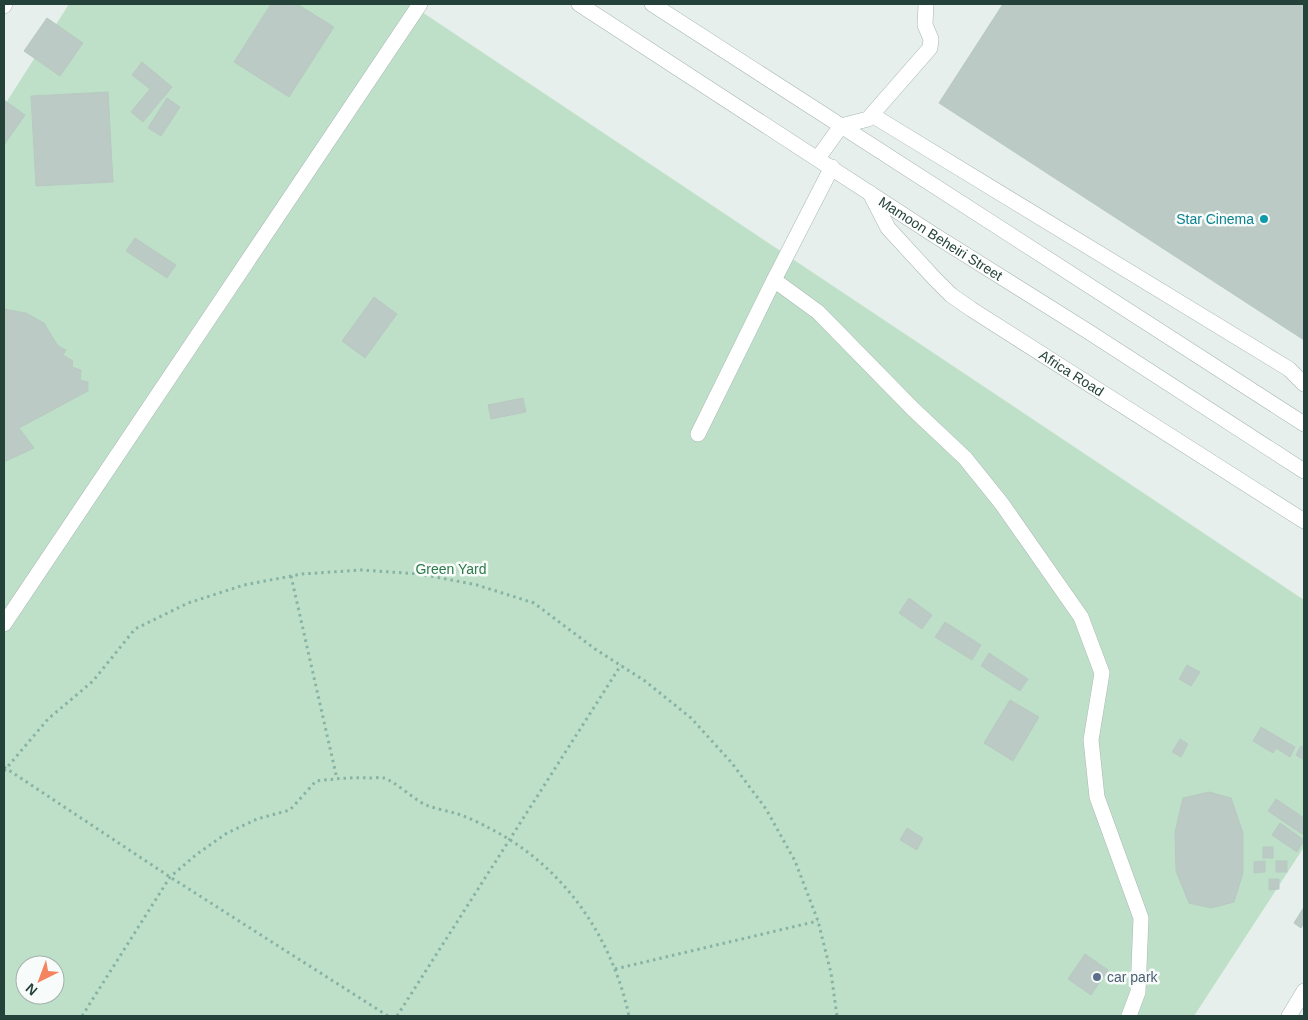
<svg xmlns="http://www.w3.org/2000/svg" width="1308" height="1020" viewBox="0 0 1308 1020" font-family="Helvetica,sans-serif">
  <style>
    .green { fill: #bfe0c8; fill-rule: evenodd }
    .building { fill: #bbcac4; stroke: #b8c9c2 }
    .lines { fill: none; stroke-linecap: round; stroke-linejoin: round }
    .minor-casing { stroke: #a8b8b2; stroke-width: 16 }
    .path { stroke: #86b3a5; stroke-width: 3; stroke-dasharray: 2.5 4; stroke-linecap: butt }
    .minor { stroke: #fff; stroke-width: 15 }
    .culture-dot { fill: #0f9aa8; stroke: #f7fbf9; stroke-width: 2 }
    .service-dot { fill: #5c6f8a; stroke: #f7fbf9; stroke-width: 2 }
    .labels { text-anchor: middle; stroke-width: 5; stroke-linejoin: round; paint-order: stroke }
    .culture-label { font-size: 14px; fill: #0d838f; stroke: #f7fbf9; text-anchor: end }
    .street-label { font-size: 14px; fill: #24423a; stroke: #f7fbf9 }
    .park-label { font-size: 14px; fill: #2d7a4b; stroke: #f7fbf9 }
    .service-label { font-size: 14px; fill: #4e5e75; stroke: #f7fbf9; text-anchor: start }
  </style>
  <rect width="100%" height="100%" fill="#e6efeb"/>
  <path class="green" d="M69,4H410L1304,600V847L1194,1016H4V106ZM25,965H55V995H25Z"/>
  <g class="building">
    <path d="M271,4H297L334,27L289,97L234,62Z"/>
    <path d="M1003,4H1304V340L939,103Z"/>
    <path d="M47,18L83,43L60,76L24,51Z"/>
    <path d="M142,62L172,87L143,122L131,112L150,89L132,75Z"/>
    <path d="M108,92L113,182L36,186L31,96Z"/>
    <path d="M167,98L180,107L161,136L148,128Z"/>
    <path d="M4,100L25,115L4,145Z"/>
    <path d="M135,238L176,265L167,278L126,251Z"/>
    <path d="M374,297L397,314L365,358L342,341Z"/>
    <path d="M4,309L26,313L44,323L58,346L66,350L63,355L73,361L72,367L81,370L80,380L88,382V391L19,428L34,448L4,462Z"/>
    <path d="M523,398L526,412L491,419L488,405Z"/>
    <path d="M909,598L932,615L922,629L899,613Z"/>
    <path d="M945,622L981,645L972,660L935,637Z"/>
    <path d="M989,653L1028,679L1020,691L981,666Z"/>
    <path d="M1187,665L1200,672L1191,686L1179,679Z"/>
    <path d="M1010,700L1039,717L1013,761L984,743Z"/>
    <path d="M1261,727L1295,747L1290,757L1276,748L1273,753L1253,741Z"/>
    <path d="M1180,739L1188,744L1181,757L1172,752Z"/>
    <path d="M1301,746L1304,748V760L1296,755Z"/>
    <path d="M1209,792L1231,798L1243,833V873L1234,902L1211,908L1189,903L1176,871L1175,832L1183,798Z"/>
    <path d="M1276,799L1304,818V831L1302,834L1268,811Z"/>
    <path d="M1280,823L1304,840L1297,852L1272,835Z"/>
    <path d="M907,828L923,838L917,850L900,840Z"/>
    <rect x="1263" y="847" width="10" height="11"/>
    <path d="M1265,861V872L1254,873V862Z"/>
    <rect x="1276" y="861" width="11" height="11"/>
    <path d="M1269,879H1279V889L1269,890Z"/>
    <path d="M1304,907V923L1301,928L1294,923Z"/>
    <path d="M1085,954L1108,970L1091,995L1068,979Z"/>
  </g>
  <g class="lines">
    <g class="minor-casing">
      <g id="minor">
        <path id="s1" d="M579,4L931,233L1089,332L1304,471"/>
        <path d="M652,4L1304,424"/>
        <path d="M4,6L5,4"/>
        <path d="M872,115L1289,369L1304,384"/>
        <path d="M818,158L841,126L868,119L930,48L931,39L925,25L926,4"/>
        <path id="s2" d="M870,193L888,228L934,278L951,295L971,309L1304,521"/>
        <path d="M774,280L818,312L913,409L965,458L1002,504L1081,617L1102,673L1091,740L1097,797L1141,918L1138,992L1129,1016"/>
        <path d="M698,434L774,280L832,167"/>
        <path d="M4,624L420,4"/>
        <path d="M1289,1016L1304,991"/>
      </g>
    </g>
    <g class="path">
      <path d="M291,576L337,779"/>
      <path d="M4,767L170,877L388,1016"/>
      <path d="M4,771L48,719L93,681L135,629L188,603L244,585L302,574L361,570L420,574L477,585L534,603L595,649L645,681L691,718L731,762L766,809L795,861L818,921L831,973L837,1016"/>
      <path d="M615,969L818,921"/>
      <path d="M82,1016L170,877L197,854L227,833L257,819L290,810L316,781C334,779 351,777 369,778C374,778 380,777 384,778C396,782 413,799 426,805C436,809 448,811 458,814C469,818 480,823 489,828C563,865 612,937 629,1016"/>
      <path d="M397,1016L621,665"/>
    </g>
    <use href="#minor" class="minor"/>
  </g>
  <circle class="culture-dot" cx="1264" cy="219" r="5"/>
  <circle class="service-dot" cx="1097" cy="977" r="5"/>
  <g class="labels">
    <g class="culture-label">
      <text x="1254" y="224">Star Cinema</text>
    </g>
    <g class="street-label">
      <text dy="5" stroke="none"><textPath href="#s1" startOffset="431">Mamoon Beheiri Street</textPath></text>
      <text dy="5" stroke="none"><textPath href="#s2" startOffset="275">Africa Road</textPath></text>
    </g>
    <g class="park-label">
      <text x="451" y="574">Green Yard</text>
    </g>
    <g class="service-label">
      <text x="1107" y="982">car park</text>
    </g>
  </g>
  <rect width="1308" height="1020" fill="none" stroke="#24423a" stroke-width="10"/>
  <g transform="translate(40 980) rotate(222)"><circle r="24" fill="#f7fbf9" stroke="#a3b1ad"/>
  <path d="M0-4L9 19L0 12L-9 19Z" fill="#f4845f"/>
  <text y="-8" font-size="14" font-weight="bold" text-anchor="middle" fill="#24423a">N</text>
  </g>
</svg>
